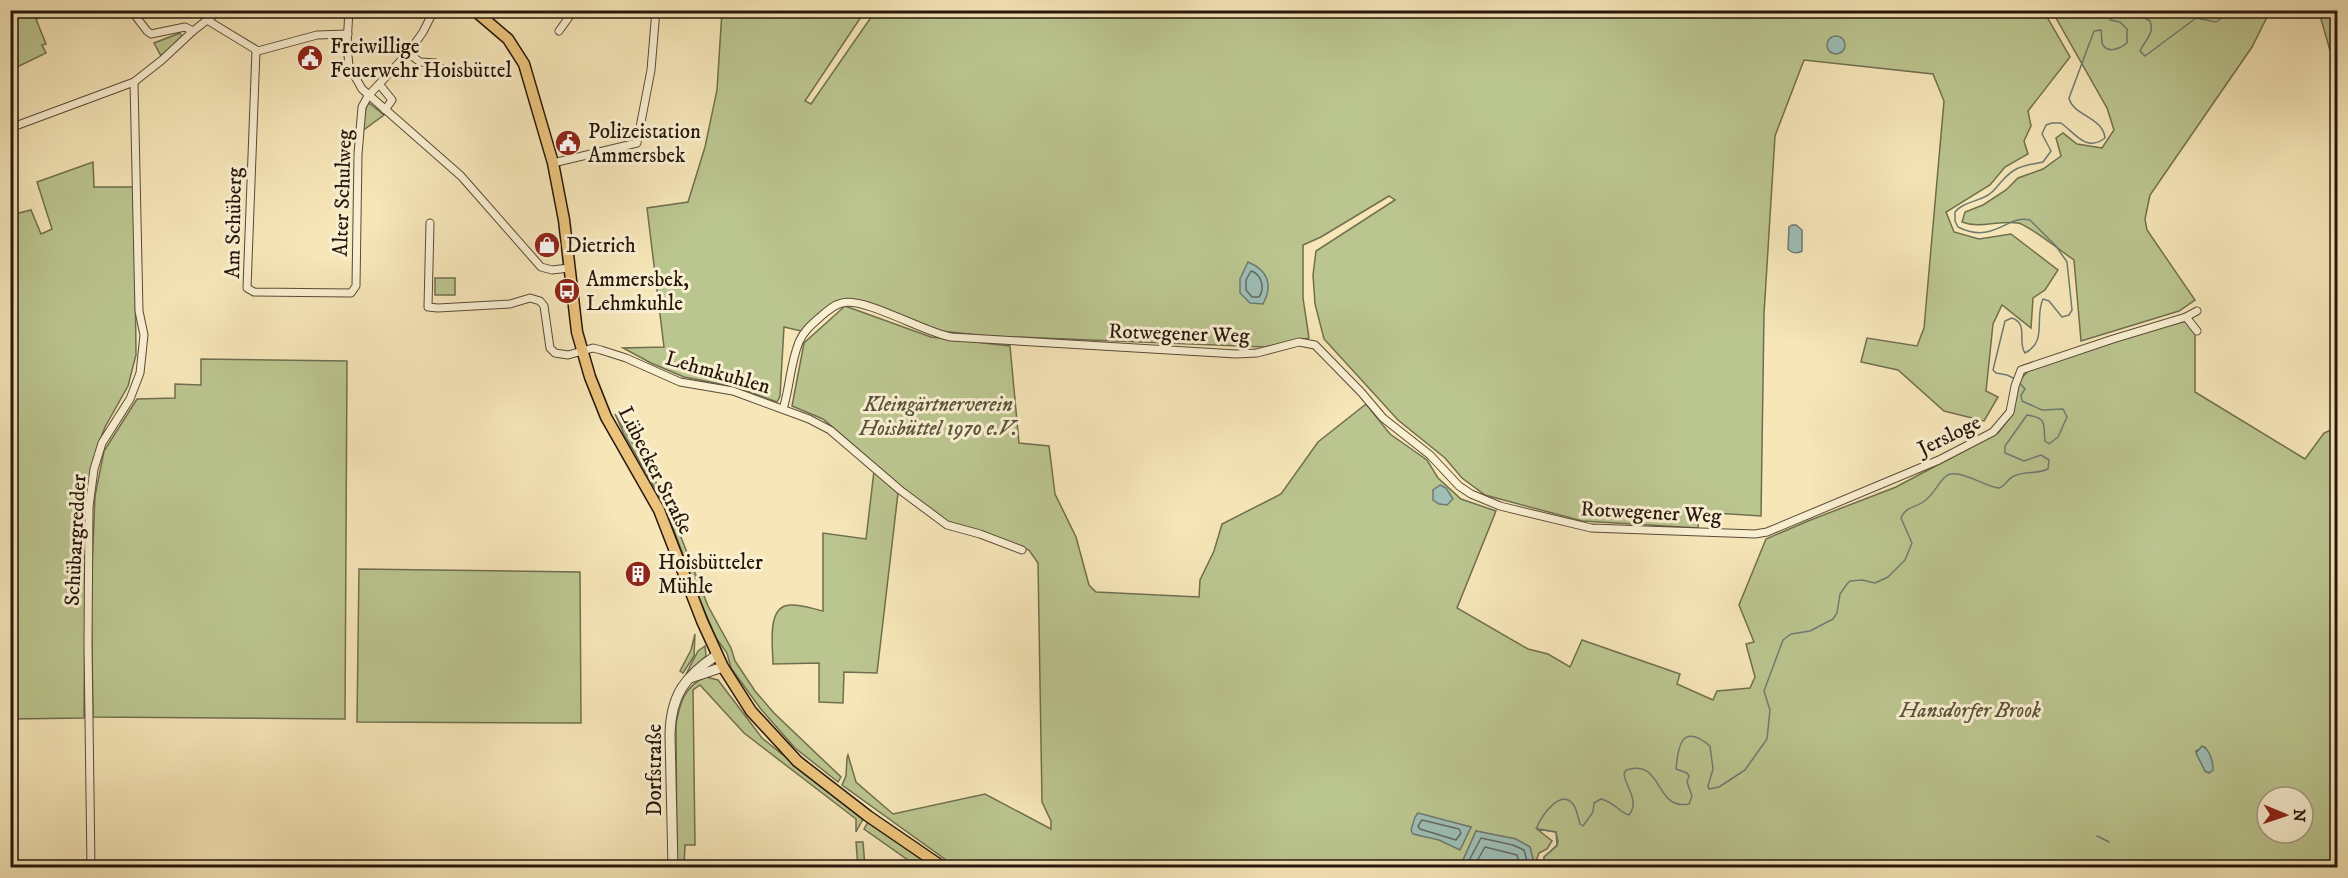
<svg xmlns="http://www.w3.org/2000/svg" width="2348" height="878" viewBox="0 0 2348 878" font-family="'IM FELL DW Pica',serif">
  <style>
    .green { fill: #bbc58f; stroke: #706e4e; stroke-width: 1.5; fill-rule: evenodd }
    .water { fill: #9ebeb6; stroke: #6e7b72; stroke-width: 1.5 }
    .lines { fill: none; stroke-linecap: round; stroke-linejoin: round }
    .shore { stroke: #626a61; stroke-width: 1.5 }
    .stream { stroke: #6e7b72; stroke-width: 1.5 }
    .minor-casing { stroke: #5a4a37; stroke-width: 9 }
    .tertiary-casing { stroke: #5a4a37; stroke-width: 11 }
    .primary-casing { stroke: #26160c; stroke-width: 13 }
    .minor { stroke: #f9efd1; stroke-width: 7 }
    .tertiary { stroke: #f9efd1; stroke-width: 9 }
    .primary { stroke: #ebc37c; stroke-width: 10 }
    .labels { text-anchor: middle; stroke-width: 6; stroke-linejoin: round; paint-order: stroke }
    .poi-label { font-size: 21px; fill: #26160c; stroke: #f9efd1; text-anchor: start }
    .street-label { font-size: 21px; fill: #26160c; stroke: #f9efd1 }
    .park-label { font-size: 21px; font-style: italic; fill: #5a533a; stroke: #f9efd1 }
  </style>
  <rect width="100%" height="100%" fill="#f6e6b8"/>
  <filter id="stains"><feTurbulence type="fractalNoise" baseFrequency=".00333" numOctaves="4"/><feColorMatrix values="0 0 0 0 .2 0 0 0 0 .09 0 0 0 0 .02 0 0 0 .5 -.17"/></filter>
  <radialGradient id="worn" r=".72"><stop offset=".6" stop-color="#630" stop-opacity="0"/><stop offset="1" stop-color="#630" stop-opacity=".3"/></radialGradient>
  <g class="green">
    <path d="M876,10H2043L2070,57L2028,111L2031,126L2024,141L2028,154L2005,167L1990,185L1946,212L1954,232L1979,239L2011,234L2058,270L2045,290L2033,298L2031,328L2002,305L1993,324L1986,391L1998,397L1984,421L1944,411L1898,370L1861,362L1867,338L1917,346L1924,328L1944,101L1933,74L1804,60L1775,136L1764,314L1761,516L1699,512L1698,528L1582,521L1485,495L1462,478L1445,458L1398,420L1324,339L1315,304L1313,275L1316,251L1395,200L1389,196L1321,237L1303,245V298L1309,338L1265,347L988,336L931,330L852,299L834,302L801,331L784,327L780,396L777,402L736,387L684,377L651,363L623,348L664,347L647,208L688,202L705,147L717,90L722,11H865L805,101L811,104Z"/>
    <path d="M10,11H67L55,16L52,11L36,19L46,44L42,45L46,53L11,70Z"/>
    <path d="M2052,11H2270L2252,47L2150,195L2145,219L2147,230L2195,300L2179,311L2081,341L2074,260C2062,252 2029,225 2018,223C1999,220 1980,229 1962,222L1965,212L1983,205L2006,190L2018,178L2043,169L2061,156L2056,138L2063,133L2077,144L2102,148L2114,130L2107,108Z"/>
    <path d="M2322,11H2337V75L2321,19Z"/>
    <path d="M180,33L182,37L161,56L154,43Z"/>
    <path d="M369,103L384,115L362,131L366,107Z"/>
    <path d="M93,162L94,187H134L136,355L128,386L105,427L96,451L86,505L84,718L11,719V215L31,210L41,234L52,229L37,182Z"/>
    <rect x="435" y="278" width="20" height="17"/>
    <path d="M845,306L931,337L1010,346L1019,443L1049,446L1055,494L1076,537L1089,585L1096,592L1199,597L1200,580L1214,551L1222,524L1281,494L1318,442L1366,404L1390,434L1427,460L1438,478L1461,499L1496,511L1457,608L1528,649L1548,654L1570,667L1582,640L1680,674L1677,684L1713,700L1717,691L1750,688L1755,677L1746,644L1754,642L1739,605L1766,539L1808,521L1896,487L1998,433L2013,414L2020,380L2028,371L2116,339L2186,321L2195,332V392L2305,459L2324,433L2337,427V867H1552L1544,862V857L1557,845L1556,832L1537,829L1552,841L1547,849L1539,853L1536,861L1541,867H1535L1530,847L1515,839L1476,831L1460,867H956L842,785L846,776L847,758L848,755L856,782L893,814L985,794L1051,829V821L1042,802L1038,563L1029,550L975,529L939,519L823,419L792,406L804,343ZM2205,747L2210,756L2205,771L2196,751ZM2267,797H2303V833H2267ZM1418,814L1471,827L1460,849L1439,840Z"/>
    <path d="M201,359L347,361L345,719L93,717L91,591L95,496L104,451L137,399L175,398V384L201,385Z"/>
    <path d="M615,414L666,499L708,606L731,648L735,661L755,691L774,713L841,777L838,782L795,748L760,708L731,668L727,653L716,638L700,600L664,504L624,434Z"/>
    <path d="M874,471L898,493L877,673L844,672L843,703L819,702V663L773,664C773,647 766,606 790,605C801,604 813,609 823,611V533L866,539Z"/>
    <path d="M359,569L580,572L581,723L357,722Z"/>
    <path d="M695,634L694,656L683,673L680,671L691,650Z"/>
    <path d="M705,646L706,656L686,674L698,651Z"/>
    <path d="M706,677L718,680L762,738L863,819L856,832V819L744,733L700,685L693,690L695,845H685L684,867H677L676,724C680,703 684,686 706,677Z"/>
    <path d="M868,822L934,867H918L864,829Z"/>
    <path d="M856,842H863L865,867H858Z"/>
  </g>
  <g class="water">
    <circle cx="1836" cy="45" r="9"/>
    <path d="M1792,225H1796L1802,230V251C1797,254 1792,253 1788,249L1789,227Z"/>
    <path d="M1248,262C1267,270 1274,284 1263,304L1250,303L1240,293V279Z"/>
    <path d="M1440,485L1446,488L1453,499L1447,505L1439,504L1433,500V490Z"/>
    <path d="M2202,746C2210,750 2213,761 2213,770L2209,773L2205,771L2196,753Z"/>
    <path d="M1418,813L1471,827L1460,850L1439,840L1413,834L1411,830L1415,817Z"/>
    <path d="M1476,831L1516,839L1530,847L1535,867H1460Z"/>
  </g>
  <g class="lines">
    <g class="shore">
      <path d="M1251,271C1262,274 1265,289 1259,297H1252L1246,290V280Z"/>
      <path d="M1422,820L1459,829L1461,833L1456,840L1420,829L1418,826Z"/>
      <path d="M1465,868L1481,838L1513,845L1524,850L1529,868"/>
      <path d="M1473,868L1485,847L1517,855L1521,868"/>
    </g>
    <g class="stream">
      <path d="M2015,379L2007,375L1996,373L1993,370L2005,321L2012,318C2029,324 2017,342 2025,353C2048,341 2034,318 2043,299L2049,301L2062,317L2069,315L2072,310L2067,262L2056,246L2030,220C2007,214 1994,245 1958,227L1955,221V212C1963,202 1977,202 1988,195C1994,192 1997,186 2002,181C2016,165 2025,166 2043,162L2051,151L2042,134L2046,125L2052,123H2061C2074,132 2086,153 2105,138C2103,117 2073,116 2069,98L2094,31L2101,30C2102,34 2101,42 2103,45C2109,54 2121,48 2127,43V29L2120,22L2110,20L2111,13L2141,16L2150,21C2155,33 2145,40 2140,51L2145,56L2196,18L2216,22L2223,17L2224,10"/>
      <path d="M2097,836L2109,842"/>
      <path d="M1552,868L1544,862V857L1557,846L1558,841L1556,832L1537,829V827C1541,816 1561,788 1573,804C1577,809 1578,818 1580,824L1583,826L1593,812L1594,803L1601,799C1614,802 1622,814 1629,815C1640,801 1626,788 1624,774L1626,770C1664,758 1654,811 1689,804L1692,796L1687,782L1689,776L1687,773L1676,769C1678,745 1682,723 1710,746L1713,769L1708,786L1709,789L1719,787L1745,770L1767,739L1770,710L1764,691L1783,640L1791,634L1810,631L1833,619L1837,613L1840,594L1847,584L1850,581L1862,580L1875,583L1888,577L1905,560L1912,543L1901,518C1905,507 1914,508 1923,502C1934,495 1937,484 1945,477C1956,466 1985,487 1999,488C2006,486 2007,479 2014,476C2025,471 2038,474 2048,469L2049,460L2041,455L2024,461L2005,453V446L2027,415C2048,418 2043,424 2045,441L2049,444L2058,437L2067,417L2063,409L2042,410L2022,401L2021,395L2025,389L2019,382"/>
    </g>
    <g class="minor-casing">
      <g id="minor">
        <path d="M131,10L147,31L151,34L185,27L193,31"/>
        <path d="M349,10L347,45L349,66L362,89L461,176L541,267L552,270L569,268"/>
        <path d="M207,20L258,51L317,35L348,34"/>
        <path d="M559,31L574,10"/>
        <path d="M256,50L247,288L254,292L351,293L356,286L358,154L362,107L368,96L408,53L423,32L434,10"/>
        <path d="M408,53L420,62L436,63L443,70"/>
        <path d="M380,85L392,100L385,110"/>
        <path d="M10,128L134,82L162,60L193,31L220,10"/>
        <path d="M553,163L637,143L651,70L656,10"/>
        <path d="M430,223L428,307L438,308L510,304L530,298L540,301L544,306L550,348L555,353L568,355L593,348L601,350L626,358L680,382L733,391L809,419L830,430L900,490L947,525L980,534L1022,550"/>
        <path d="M2186,317L2197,311"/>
        <path d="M783,409C790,387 790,364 799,342C803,332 811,325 819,318C826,312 833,305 842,303C865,297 923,332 951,337L1236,354L1257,353L1299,342L1315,345L1361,392L1383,418L1430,455L1459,486L1471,494L1500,506L1591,528L1755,534L1767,532L1939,460L1993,432L2010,412L2015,386L2021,370L2113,339L2186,317L2197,331"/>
        <path d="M91,868L88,644L89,507L94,469L102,443L130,399L140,373L144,335L139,311L134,82"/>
      </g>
    </g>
    <g class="tertiary-casing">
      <g id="tertiary">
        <path d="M690,678L723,667"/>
        <path d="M673,868L670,734C671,695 685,676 717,655"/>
      </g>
    </g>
    <g class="primary-casing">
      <path id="primary" d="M474,10L508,39L524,64L553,163L564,220L577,332L590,377L606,417L659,510L702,621L723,667L751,711L797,761L868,816L944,868"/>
    </g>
    <use href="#minor" class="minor"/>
    <use href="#tertiary" class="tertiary"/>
    <use href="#primary" class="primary"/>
  </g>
  <defs>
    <g id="civic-disc" transform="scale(1.35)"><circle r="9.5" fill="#8f2418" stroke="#f9efd1"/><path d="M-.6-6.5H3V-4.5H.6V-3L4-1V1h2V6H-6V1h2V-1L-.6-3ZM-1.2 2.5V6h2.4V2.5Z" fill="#fff"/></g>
    <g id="shop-disc" transform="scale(1.35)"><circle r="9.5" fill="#8f2418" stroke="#f9efd1"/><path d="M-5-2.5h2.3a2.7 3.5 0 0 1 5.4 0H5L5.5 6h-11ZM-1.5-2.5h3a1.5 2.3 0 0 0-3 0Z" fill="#fff"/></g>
    <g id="bus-disc" transform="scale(1.35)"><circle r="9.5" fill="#8f2418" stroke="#f9efd1"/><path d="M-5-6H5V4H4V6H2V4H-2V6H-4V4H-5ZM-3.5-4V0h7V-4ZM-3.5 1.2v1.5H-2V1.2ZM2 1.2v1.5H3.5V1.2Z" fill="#fff"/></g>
    <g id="building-disc" transform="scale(1.35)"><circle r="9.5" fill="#8f2418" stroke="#f9efd1"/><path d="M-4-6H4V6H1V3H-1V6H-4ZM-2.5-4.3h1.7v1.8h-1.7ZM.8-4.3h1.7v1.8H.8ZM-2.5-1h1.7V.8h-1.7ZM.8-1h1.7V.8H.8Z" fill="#fff"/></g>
  </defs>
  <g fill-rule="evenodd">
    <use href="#civic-disc" x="310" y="58"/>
    <use href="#civic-disc" x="568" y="143"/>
    <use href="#shop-disc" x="547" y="245"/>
    <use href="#bus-disc" x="567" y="291"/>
    <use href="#building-disc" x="638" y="574"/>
  </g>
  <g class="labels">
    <g class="poi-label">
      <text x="330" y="53">Freiwillige<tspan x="330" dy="24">Feuerwehr Hoisbüttel</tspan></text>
      <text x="588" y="138">Polizeistation<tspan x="588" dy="24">Ammersbek</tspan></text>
      <text x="566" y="252">Dietrich</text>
      <text x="586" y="286">Ammersbek,<tspan x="586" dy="24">Lehmkuhle</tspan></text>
      <text x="658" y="569">Hoisbütteler<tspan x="658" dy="24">Mühle</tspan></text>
    </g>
    <g class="street-label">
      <text transform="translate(342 193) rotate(-88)" y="7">Alter Schulweg</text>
      <text transform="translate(233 223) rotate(-89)" y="7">Am Schüberg</text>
      <text transform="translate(1179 333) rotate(2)" y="7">Rotwegener Weg</text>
      <text transform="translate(718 372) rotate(16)" y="7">Lehmkuhlen</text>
      <text transform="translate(1949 435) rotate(-26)" y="7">Jersloge</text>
      <text transform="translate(656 470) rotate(63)" y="7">Lübecker Straße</text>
      <text transform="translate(1651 512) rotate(3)" y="7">Rotwegener Weg</text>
      <text transform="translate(75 540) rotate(-87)" y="7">Schübargredder</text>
      <text transform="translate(654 770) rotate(-90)" y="7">Dorfstraße</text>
    </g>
    <g class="park-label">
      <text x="938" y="411">Kleingärtnerverein<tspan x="938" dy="24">Hoisbüttel 1970 e.V.</tspan></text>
      <text x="1970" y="717">Hansdorfer Brook</text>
    </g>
  </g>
  <rect width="2348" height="878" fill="none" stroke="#f6e6b8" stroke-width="36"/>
  <rect x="12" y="12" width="2324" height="854" fill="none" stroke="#26160c" stroke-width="3"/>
  <rect x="18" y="18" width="2312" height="842" fill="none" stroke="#26160c" stroke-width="1.5"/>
  <g transform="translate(2285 815) rotate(92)"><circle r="28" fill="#f9efd1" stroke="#a59882" stroke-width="1.5"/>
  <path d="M0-4.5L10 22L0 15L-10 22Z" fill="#8f2418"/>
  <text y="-9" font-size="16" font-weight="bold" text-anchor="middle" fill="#26160c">N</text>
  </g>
  <rect width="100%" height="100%" filter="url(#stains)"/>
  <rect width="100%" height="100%" fill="url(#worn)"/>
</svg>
